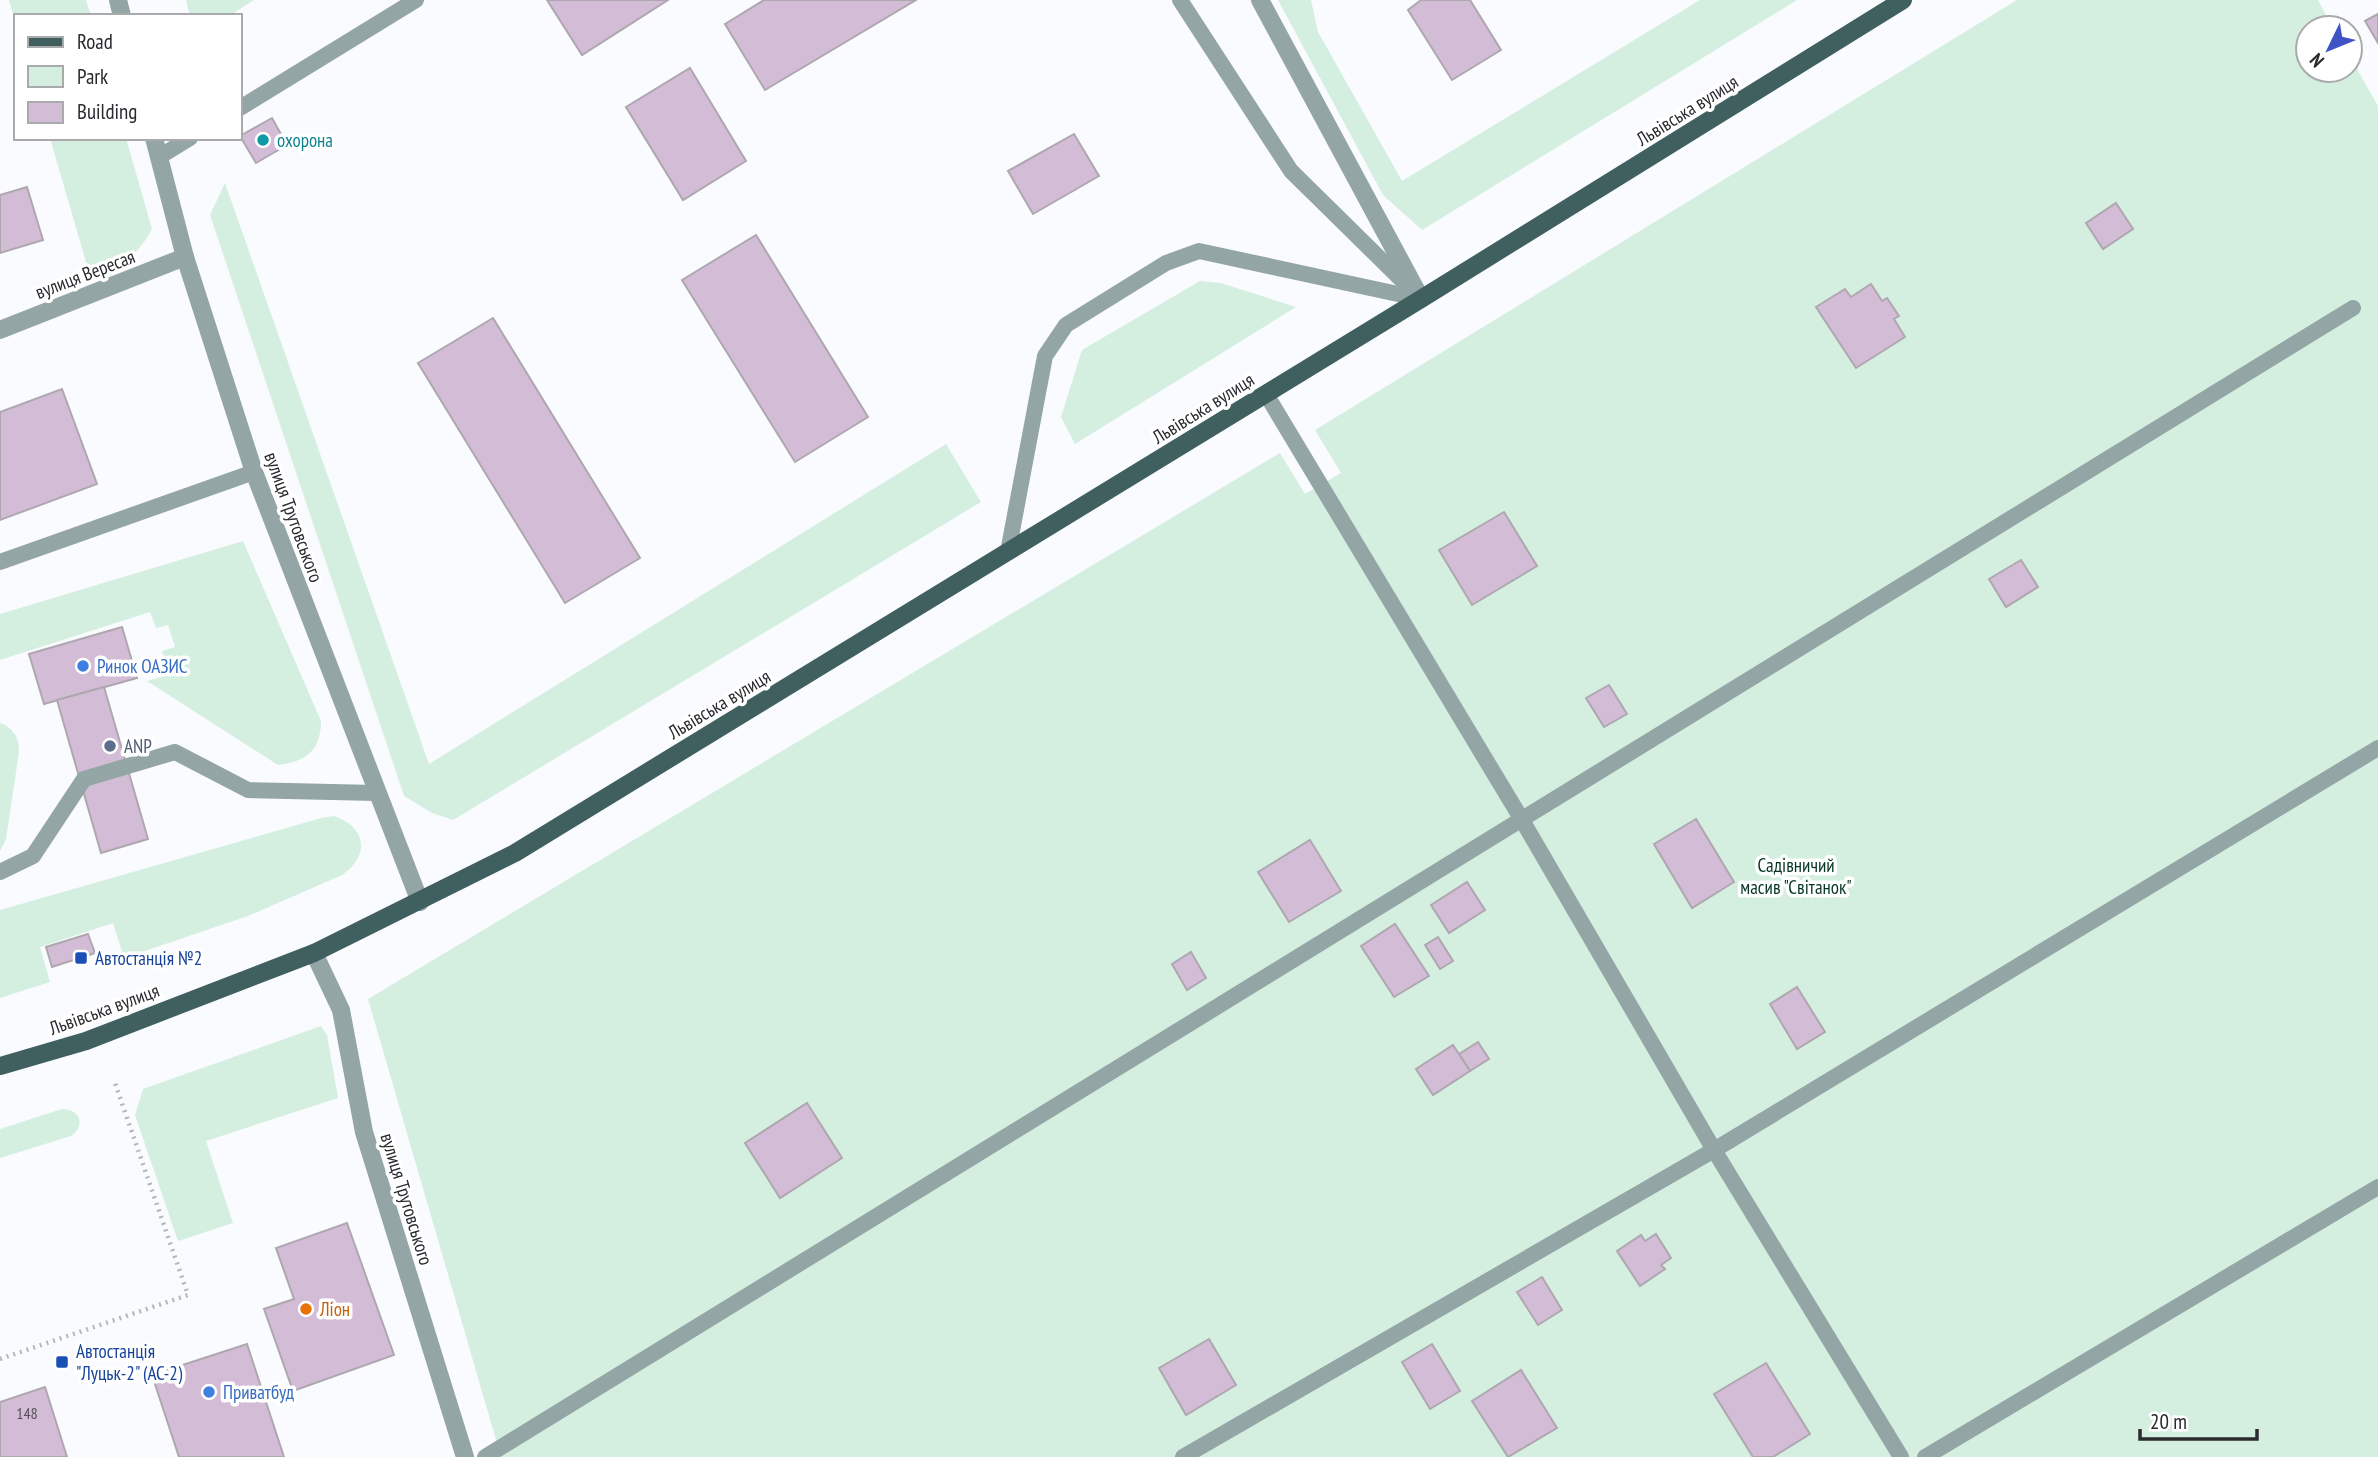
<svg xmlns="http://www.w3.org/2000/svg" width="2378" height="1457" viewBox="0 0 2378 1457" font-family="'PT Sans Narrow',sans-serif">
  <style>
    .green { fill: #d4efe0 }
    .building { fill: #d3bcd6; stroke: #afa7b0; stroke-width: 2 }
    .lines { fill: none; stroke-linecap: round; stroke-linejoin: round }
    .path { stroke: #b5b7bb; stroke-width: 4.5; stroke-dasharray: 2 5; stroke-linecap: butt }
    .lane { stroke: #94a5a5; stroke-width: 16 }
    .street { stroke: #94a5a5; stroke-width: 18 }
    .primary { stroke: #405f5f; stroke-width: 18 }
    .culture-dot { fill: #0f9aa8; stroke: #fff; stroke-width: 2.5 }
    .shop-dot { fill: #3f7fe0; stroke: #fff; stroke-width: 2.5 }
    .service-dot { fill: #5c6f8a; stroke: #fff; stroke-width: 2.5 }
    .transit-dot { fill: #1a4fb4; stroke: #fff; stroke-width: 2.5 }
    .food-dot { fill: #e8710a; stroke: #fff; stroke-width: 2.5 }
    .labels { text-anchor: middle; stroke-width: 7; stroke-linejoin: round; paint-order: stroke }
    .number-label { font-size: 16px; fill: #544f59 }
    .street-label { font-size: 19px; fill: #292b2f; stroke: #fff }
    .culture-label { font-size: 19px; fill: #0d838f; stroke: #fff; text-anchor: start }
    .shop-label { font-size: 19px; fill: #366cbe; stroke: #fff; text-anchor: start }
    .service-label { font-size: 19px; fill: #4e5e75; stroke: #fff; text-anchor: start }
    .park-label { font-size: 19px; fill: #073523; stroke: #fff }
    .transit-label { font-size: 19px; fill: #164399; stroke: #fff; text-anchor: start }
    .food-label { font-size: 19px; fill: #c56008; stroke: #fff; text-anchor: start }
  </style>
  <rect width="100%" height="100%" fill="#f9fbff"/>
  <g class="green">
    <path d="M9,0H86L91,16H16V24Z"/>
    <path d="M186,0H254L229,16H190Z"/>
    <path d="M1278,0H1311L1318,32L1402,181L1700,0H1797L1422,230L1383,195Z"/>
    <path d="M2017,0H2318L2333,28H2308V70H2350V57L2378,106V1457H501L368,999L1280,453L1305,494L1341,473L1315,430Z"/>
    <path d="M50,138H126L152,229C136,258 121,266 90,276Z"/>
    <path d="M225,183L429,764L946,444L981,502L453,820L432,813L404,796L210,215Z"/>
    <path d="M1200,281L1221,283L1296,307L1075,444L1061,417L1082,350Z"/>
    <path d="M243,541L321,721C321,749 307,762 278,765L147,681L169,675L162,651L175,647L168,625L156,628L150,612L0,660V614Z"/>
    <path d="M0,723C14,728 19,738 19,752L6,839L0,851Z"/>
    <path d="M334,816C367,827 370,856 342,875L248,916L124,958L113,923L40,947L50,982L0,998V910L321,818Z"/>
    <path d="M321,1026L327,1035L338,1098L206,1141L233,1223L178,1241L135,1115L143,1089Z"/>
    <path d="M62,1109C80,1109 86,1125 71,1136L0,1158V1129Z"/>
  </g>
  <g class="building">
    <path d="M547,0H668L582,55Z"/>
    <path d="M764,0H916L765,90L725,24Z"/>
    <path d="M1421,0H1470L1501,50L1452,80L1408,10Z"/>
    <path d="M2378,14V43L2365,21Z"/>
    <path d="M690,68L746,161L683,200L626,107Z"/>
    <path d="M272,118L287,145L256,163L240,136Z"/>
    <path d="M1074,134L1099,176L1033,214L1008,171Z"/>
    <path d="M27,187L43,240L0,253V195Z"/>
    <path d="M2116,203L2133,229L2103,249L2086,223Z"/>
    <path d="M756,235L868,417L795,462L682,280Z"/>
    <path d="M1871,284L1882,301L1887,298L1899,316L1894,319L1905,337L1856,368L1816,307L1845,289L1851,297Z"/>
    <path d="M493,318L640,558L565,603L418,363Z"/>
    <path d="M62,389L97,484L0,520V412Z"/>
    <path d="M1504,512L1537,566L1472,605L1439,550Z"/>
    <path d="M2021,560L2038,587L2006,607L1989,579Z"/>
    <path d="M122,627L137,678L44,704L29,654Z"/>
    <path d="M1609,685L1627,714L1604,727L1586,698Z"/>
    <path d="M104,687L148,839L101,853L57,700Z"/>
    <path d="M1696,819L1734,882L1692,908L1654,844Z"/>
    <path d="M1310,840L1341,891L1289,922L1258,872Z"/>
    <path d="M1467,882L1485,910L1449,933L1431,905Z"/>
    <path d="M1395,924L1429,976L1394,997L1361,946Z"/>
    <path d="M88,934L95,953L52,967L46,947Z"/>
    <path d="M1438,937L1453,961L1440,969L1425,945Z"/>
    <path d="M1191,952L1206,978L1187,990L1172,964Z"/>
    <path d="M1797,987L1825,1032L1797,1049L1770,1004Z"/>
    <path d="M1478,1042L1489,1059L1470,1071L1459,1054Z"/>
    <path d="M1453,1045L1470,1071L1433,1095L1416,1069Z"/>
    <path d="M807,1103L842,1158L780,1198L745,1143Z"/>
    <path d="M347,1223L394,1355L293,1391L264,1309L294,1299L276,1248Z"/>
    <path d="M1656,1234L1671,1258L1661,1265L1665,1269L1640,1286L1617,1251L1641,1235L1645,1241Z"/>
    <path d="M1542,1277L1562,1310L1538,1325L1517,1292Z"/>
    <path d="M1209,1339L1236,1385L1186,1415L1159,1368Z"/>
    <path d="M247,1344L284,1457H179L152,1375Z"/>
    <path d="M1432,1344L1460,1391L1430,1409L1402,1362Z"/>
    <path d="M1766,1363L1810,1434L1773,1457H1753L1714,1394Z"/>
    <path d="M1521,1370L1557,1428L1508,1457L1472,1401Z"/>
    <path d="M45,1387L67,1457H0V1402Z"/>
  </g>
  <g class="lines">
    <path class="path" d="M0,1359L188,1295L115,1083"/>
    <g class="lane">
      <path d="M1180,0L1291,171L1415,293"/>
      <path d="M240,108L416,0"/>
      <path d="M159,157L190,138"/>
      <path d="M1266,394L1522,820L1714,1150L1901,1457"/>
      <path d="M1008,552L1045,356L1066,325L1166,263L1199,251L1421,299"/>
      <path d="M0,562L254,472"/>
      <path d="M0,872L33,856L84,779L175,752L248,790L376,793"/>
      <path d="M485,1457L2353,308"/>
      <path d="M1183,1457L1714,1150L2378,748"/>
      <path d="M1925,1457L2378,1187"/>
    </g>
    <g class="street">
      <path d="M118,0L122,16"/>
      <path d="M1260,0L1421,299"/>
      <path d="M154,138L185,257L254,472L420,902"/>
      <path d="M0,330L185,257"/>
      <path d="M314,953L341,1010L364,1132L465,1457"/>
    </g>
    <path class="primary" d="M0,1066L86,1041L314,953L515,853L1421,299L1903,0"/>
  </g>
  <circle class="culture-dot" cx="263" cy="140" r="7"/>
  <g class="shop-dot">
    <circle cx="83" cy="666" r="7"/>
    <circle cx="209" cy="1392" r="7"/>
  </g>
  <circle class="service-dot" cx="110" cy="746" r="7"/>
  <g class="transit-dot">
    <rect x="74" y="951" width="14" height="14" rx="3.5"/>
    <rect x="55" y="1355" width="14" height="14" rx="3.5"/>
  </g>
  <circle class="food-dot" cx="306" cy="1309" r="7"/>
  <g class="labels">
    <g class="number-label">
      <text x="27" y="1419">148</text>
    </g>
    <g class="street-label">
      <text transform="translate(1687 110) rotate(-32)" y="7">Львівська вулиця</text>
      <text transform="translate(85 274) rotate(-21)" y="7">вулиця Вересая</text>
      <text transform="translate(1203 408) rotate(-32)" y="7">Львівська вулиця</text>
      <text transform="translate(294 517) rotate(70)" y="7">вулиця Трутовського</text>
      <text transform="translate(719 704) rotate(-31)" y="7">Львівська вулиця</text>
      <text transform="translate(104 1009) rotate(-20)" y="7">Львівська вулиця</text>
      <text transform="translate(407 1199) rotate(73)" y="7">вулиця Трутовського</text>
    </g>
    <g class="culture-label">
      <text x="277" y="147">охорона</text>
    </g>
    <g class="shop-label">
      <text x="97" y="673">Ринок ОАЗИС</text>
      <text x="223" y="1399">Приватбуд</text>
    </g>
    <g class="service-label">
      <text x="124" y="753">ANP</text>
    </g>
    <g class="park-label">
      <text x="1796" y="872">Садівничий<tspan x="1796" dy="22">масив "Світанок"</tspan></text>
    </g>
    <g class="transit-label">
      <text x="95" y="965">Автостанція №2</text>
      <text x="76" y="1358">Автостанція<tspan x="76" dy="22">"Луцьк-2" (АС-2)</tspan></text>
    </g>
    <g class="food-label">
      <text x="320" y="1316">Ліон</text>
    </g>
  </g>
  <rect x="14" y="14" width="228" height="126" fill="#ffffff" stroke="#a9aaac" stroke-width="2"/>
  <rect x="28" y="37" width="35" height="10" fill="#405f5f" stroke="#a9aaac" stroke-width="2"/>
  <text x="77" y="49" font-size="21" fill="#292b2f">Road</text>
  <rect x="28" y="66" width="35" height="21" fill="#d4efe0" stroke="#a9aaac" stroke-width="2"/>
  <text x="77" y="84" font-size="21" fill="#292b2f">Park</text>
  <rect x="28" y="102" width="35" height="21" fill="#d3bcd6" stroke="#a9aaac" stroke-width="2"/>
  <text x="77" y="119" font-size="21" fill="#292b2f">Building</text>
  <g transform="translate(2329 49) rotate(227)"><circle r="33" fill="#ffffff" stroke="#a9aaac" stroke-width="2"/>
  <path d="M0-5L12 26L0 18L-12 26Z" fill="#4052c6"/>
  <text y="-10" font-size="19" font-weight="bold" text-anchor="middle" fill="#292b2f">N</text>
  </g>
  <path d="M2140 1429v10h117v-10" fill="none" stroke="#292b2f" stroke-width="3.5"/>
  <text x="2150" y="1429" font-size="21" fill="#292b2f" stroke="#ffffff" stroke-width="5" paint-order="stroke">20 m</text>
</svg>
